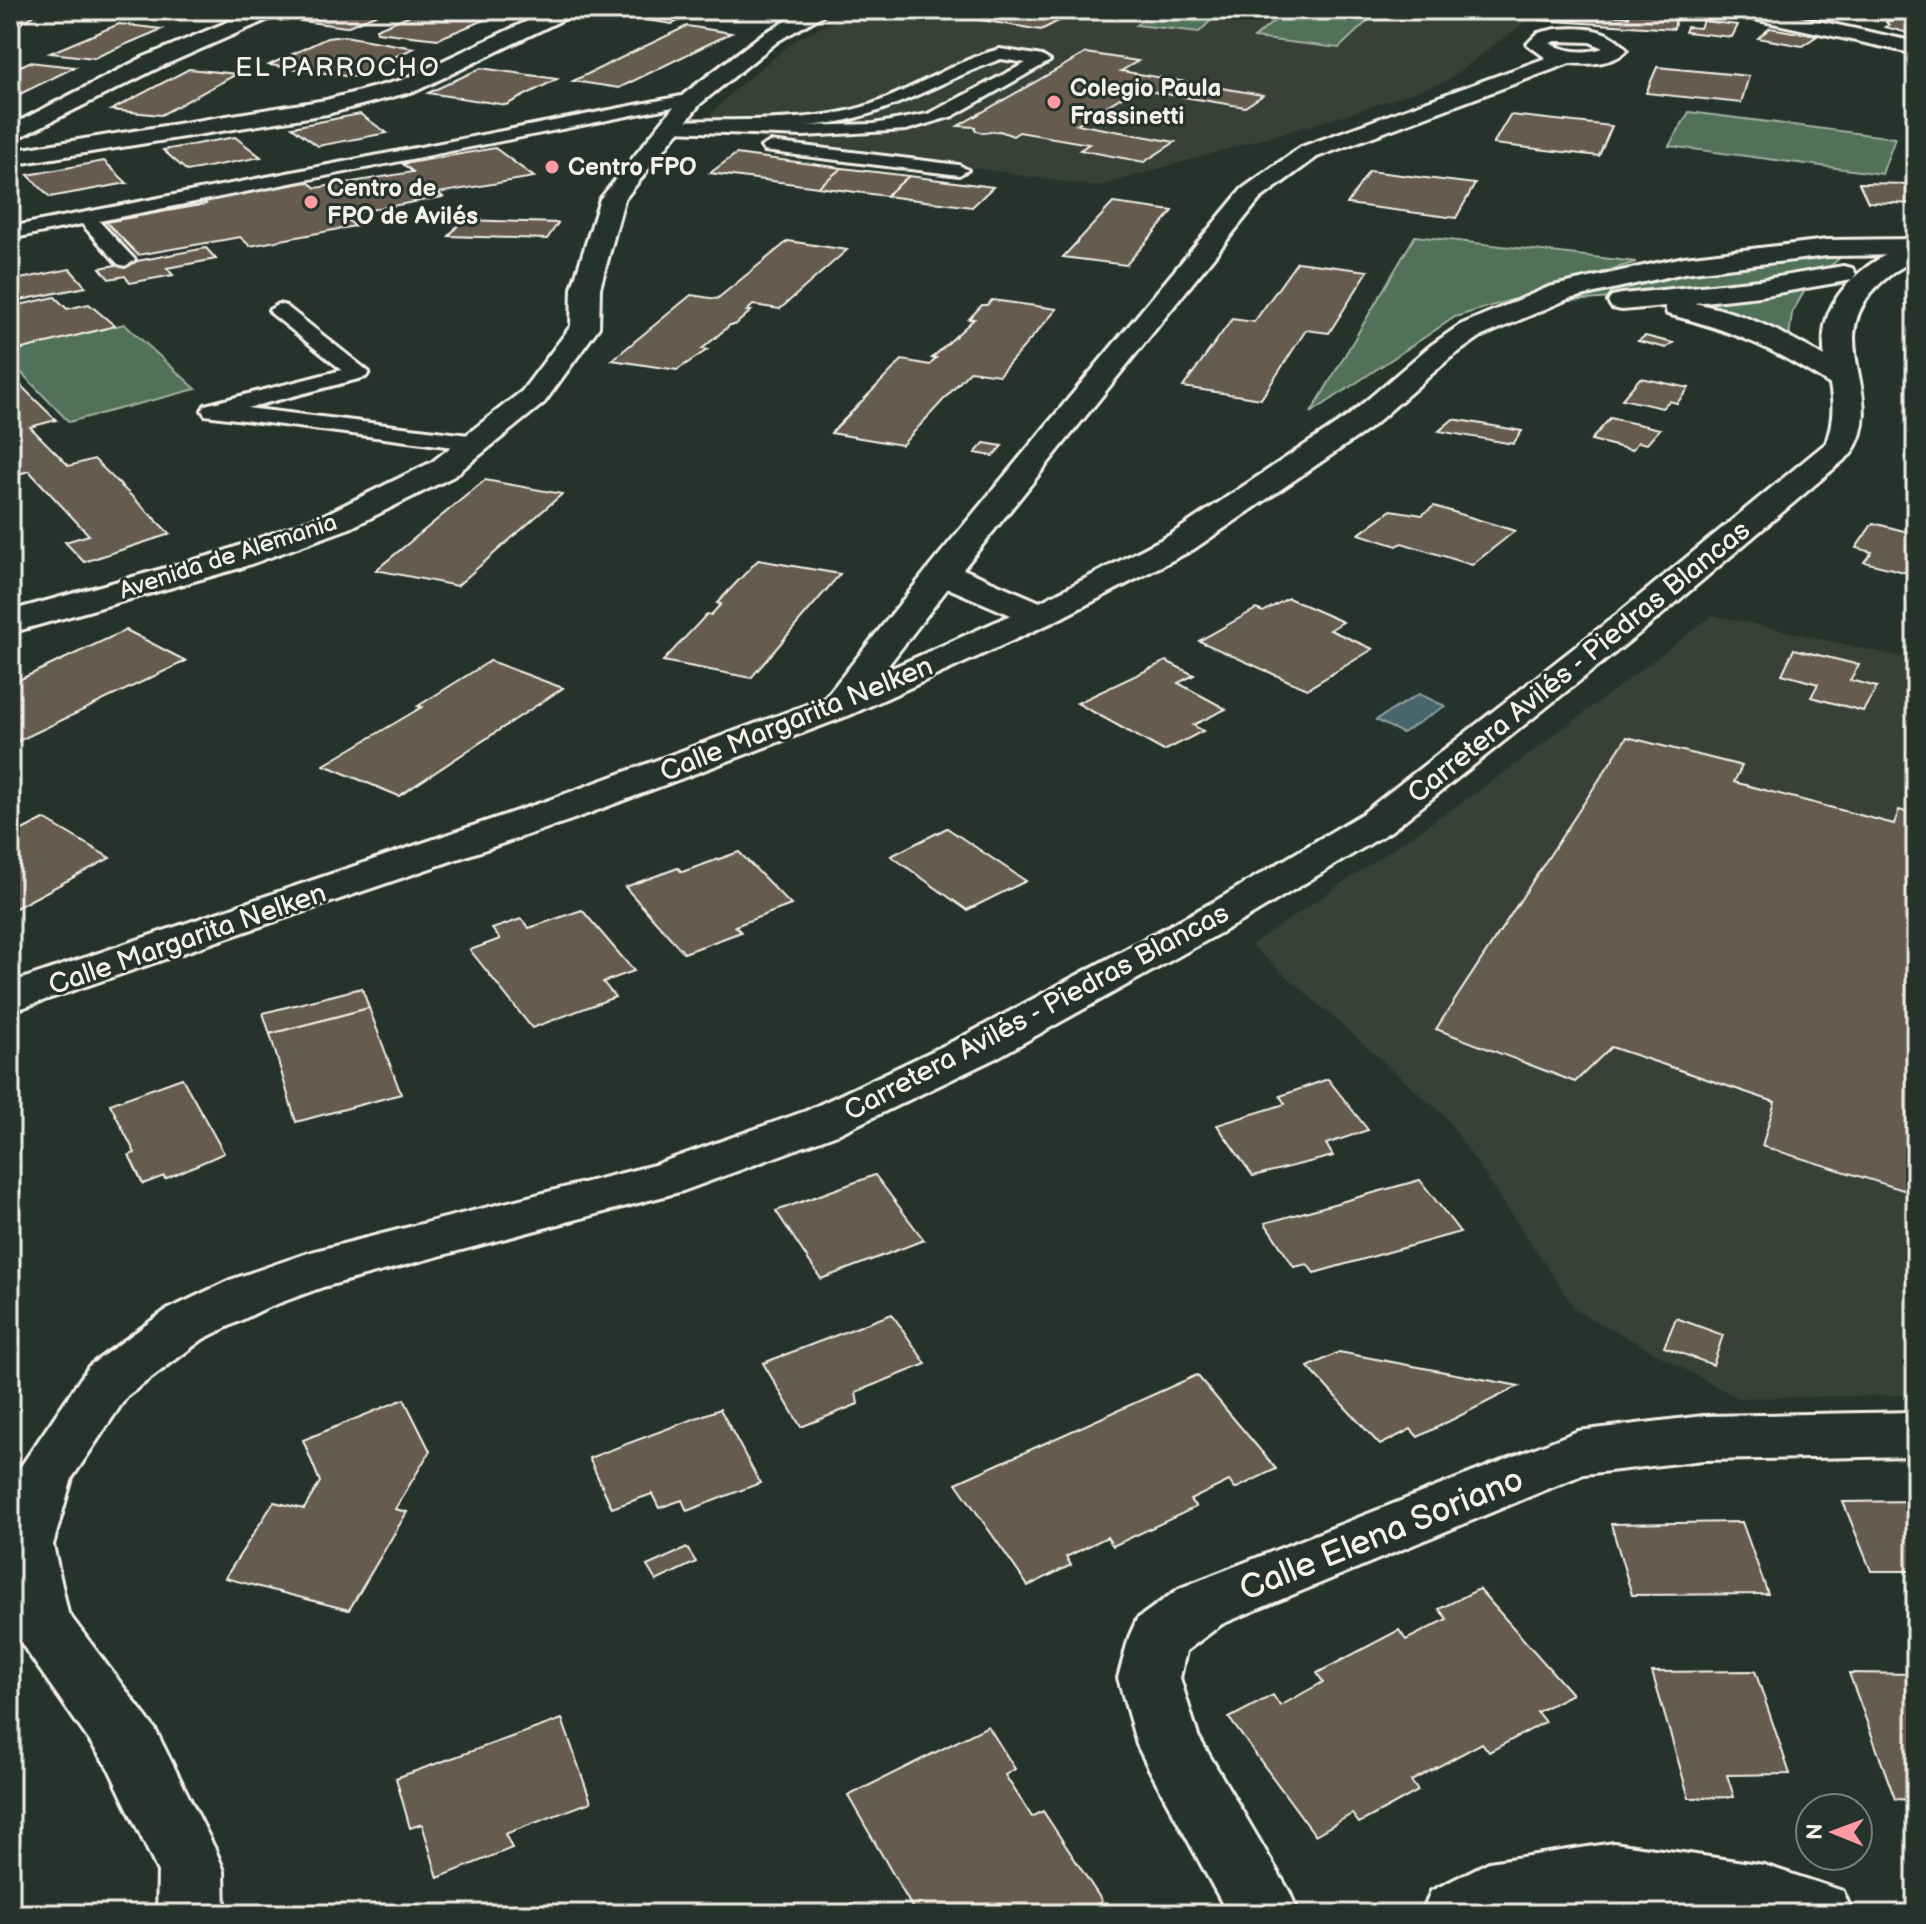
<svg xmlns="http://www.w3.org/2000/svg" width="1926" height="1924" viewBox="0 0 1926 1924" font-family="'Balsamiq Sans',sans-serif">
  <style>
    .built { fill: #393f37 }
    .green { fill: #517159; stroke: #a2b1a0; stroke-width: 2 }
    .water { fill: #46666c; stroke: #8c9e9e; stroke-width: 2 }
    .building { fill: #655b4f; stroke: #f4f1e8; stroke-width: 2 }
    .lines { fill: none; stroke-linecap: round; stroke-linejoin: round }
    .service-casing { stroke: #f4f1e8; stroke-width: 6 }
    .minor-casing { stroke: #f4f1e8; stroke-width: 6 }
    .tertiary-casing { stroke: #f4f1e8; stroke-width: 6 }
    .service { fill: #26332d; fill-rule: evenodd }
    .minor { fill: #26332d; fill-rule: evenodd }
    .tertiary { fill: #26332d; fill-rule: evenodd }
    .poi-dot { fill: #ff9aa2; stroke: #26332d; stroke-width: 3 }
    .labels { text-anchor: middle; stroke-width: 6; stroke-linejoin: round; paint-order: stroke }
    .far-poi-label { font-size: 24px; font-weight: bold; fill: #f4f1e8; stroke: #26332d; text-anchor: start }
    .far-street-label { font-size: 24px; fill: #f4f1e8; stroke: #26332d }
    .far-neighbourhood-label { font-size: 26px; letter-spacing: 2px; fill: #f4f1e8; stroke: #26332d }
    .street-label { font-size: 28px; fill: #f4f1e8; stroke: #26332d }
    .near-street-label { font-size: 34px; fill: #f4f1e8; stroke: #26332d }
  </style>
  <rect width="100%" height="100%" fill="#26332d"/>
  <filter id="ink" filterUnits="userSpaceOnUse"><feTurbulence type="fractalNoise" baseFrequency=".0125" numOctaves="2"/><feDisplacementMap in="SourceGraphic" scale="16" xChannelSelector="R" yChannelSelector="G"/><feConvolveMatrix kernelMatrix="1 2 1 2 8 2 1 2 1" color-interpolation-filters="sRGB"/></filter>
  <g filter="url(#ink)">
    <g class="built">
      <path d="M858,10H1457V13L1530,19L1446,81L1349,114L1096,187L862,150L694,132L735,89L797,39Z"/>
      <path d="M1713,615L1916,660V1395L1738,1398L1576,1310L1445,1116L1251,945L1503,774Z"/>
    </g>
    <g class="green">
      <path d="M1154,10H1222L1199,32L1136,25Z"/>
      <path d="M1287,10H1379L1339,48L1254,38Z"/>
      <path d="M1689,112L1895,138L1882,174L1669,146Z"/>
      <path d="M1415,236L1636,262L1455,317L1311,413Z"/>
      <path d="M1847,252L1822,273L1674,294L1554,302L1699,270Z"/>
      <path d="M1806,288L1792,313L1789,338L1675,304Z"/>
      <path d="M124,324L196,389L69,422L10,361V352Z"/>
    </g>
    <path class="water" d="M1419,694L1445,706L1402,733L1376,720Z"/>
    <g class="building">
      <path d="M10,10H43L10,30Z"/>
      <path d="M317,10H379L385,11L346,27L294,20Z"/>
      <path d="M423,10H508L438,39L377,32L376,29Z"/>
      <path d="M607,10H702L672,24L601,13Z"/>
      <path d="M929,10H1080L1041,30L926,11Z"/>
      <path d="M1581,10H1607V15L1629,17L1630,12L1676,18L1674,29L1540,20L1542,17L1577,20Z"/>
      <path d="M1916,13V35L1885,27L1889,25L1886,22L1902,17L1898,15Z"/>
      <path d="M1703,21L1738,25L1732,37L1685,32L1687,27L1700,28Z"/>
      <path d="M119,24L162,29L94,58L50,53Z"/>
      <path d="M687,26L731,33L619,88L573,81Z"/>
      <path d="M1770,28L1817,36L1802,46L1758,38Z"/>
      <path d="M344,36L414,48L352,77L269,65L327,38Z"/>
      <path d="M1086,53L1138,61L1121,71L1263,95L1245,107L1135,89L1077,124L1175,142L1144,162L1080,150L1089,144L1019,132L1013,136L1000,131L982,133L975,130V127L958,126Z"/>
      <path d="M29,62L75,67L10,99V71Z"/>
      <path d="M1657,67L1749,76L1741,103L1646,93Z"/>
      <path d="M481,68L557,79L506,105L428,93Z"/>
      <path d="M189,69L237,74L161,115L111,110Z"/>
      <path d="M360,114L387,133L318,146L292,127Z"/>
      <path d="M1510,115L1612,126L1599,156L1493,144Z"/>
      <path d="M235,137L261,157L187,171L163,150Z"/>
      <path d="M495,148L534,177L438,193L443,197L341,215L355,226L250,246L240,237L138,255L106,222L206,204L203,200L308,182L316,188L413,172L403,164Z"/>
      <path d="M736,154L842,168L818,187L710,173Z"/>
      <path d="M104,161L127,183L50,197L28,175Z"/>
      <path d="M842,168L909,176L886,196L818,187Z"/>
      <path d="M1369,171L1475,184L1456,218L1347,204Z"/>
      <path d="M909,176L993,187L972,207L886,196Z"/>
      <path d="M1859,183L1911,184L1916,190V204L1868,202Z"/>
      <path d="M1113,203L1173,211L1126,265L1063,257Z"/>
      <path d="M462,220L558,223L547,239L449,236Z"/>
      <path d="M788,241L847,250L780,309L753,305L747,311H751L735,325H730L702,349L707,350L677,370L612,360L691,295L717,299Z"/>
      <path d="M206,248L216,259L167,268L173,275L130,283L125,276L109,279L100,268Z"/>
      <path d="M1297,262L1368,271L1329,333L1306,330L1261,399L1183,387L1232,319L1254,322Z"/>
      <path d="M70,269L86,287L10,302V281Z"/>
      <path d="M55,297L67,309L89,304L115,326L10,352V307Z"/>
      <path d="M992,300L1057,309L999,375L970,371L902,445L831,433L902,360L930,365L936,358H932L974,319H969L982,305H987Z"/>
      <path d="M1645,336L1673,343L1666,348L1638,341Z"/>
      <path d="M10,375L56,420L30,427L69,466L94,459L170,534L84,562L65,542L89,535L29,471L15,475L10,469Z"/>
      <path d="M1640,378L1689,388L1677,403L1669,401L1662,408L1622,399Z"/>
      <path d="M1610,418L1660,429L1647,444L1638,442L1632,450L1591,440Z"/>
      <path d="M1453,419L1522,431L1513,444L1439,431Z"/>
      <path d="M984,443L1002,446L993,456L975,453Z"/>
      <path d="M485,480L562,494L457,586L376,570Z"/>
      <path d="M1434,506L1515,531L1472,565L1402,543L1397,546L1359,534L1391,510L1422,515Z"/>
      <path d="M1873,523L1916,534V575L1864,562L1872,552L1856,548Z"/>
      <path d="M758,560L840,574L751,678L663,661L707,614L711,615L721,604L717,603Z"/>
      <path d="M1288,598L1343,622L1330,630L1373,649L1307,689L1199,641L1256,609L1263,612Z"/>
      <path d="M126,630L186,661L10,745V684Z"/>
      <path d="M1794,649L1859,665L1850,680L1877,687L1863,711L1811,697L1818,684L1782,674Z"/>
      <path d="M490,661L563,688L399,796L324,765L422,707L418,706Z"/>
      <path d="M1166,661L1194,675L1178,683L1226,709L1193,725L1203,731L1164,751L1077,703Z"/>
      <path d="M1627,737L1742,766L1734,782L1894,824L1899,810L1916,815V1194L1762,1146L1775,1102L1611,1047L1575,1082L1436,1029Z"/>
      <path d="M44,819L110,858L10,911V836Z"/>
      <path d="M947,828L1026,881L967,910L891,856Z"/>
      <path d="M739,852L791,905L735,926L741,932L684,953L625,887L678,868L682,872Z"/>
      <path d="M582,910L634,971L603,982L615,997L532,1028L470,950L500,939L492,929L521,919L529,928Z"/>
      <path d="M362,988L369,1008L270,1034L263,1013Z"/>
      <path d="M369,1008L401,1094L296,1122L270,1034Z"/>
      <path d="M182,1078L224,1153L165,1179L164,1176L143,1184L129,1155L135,1153L110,1104Z"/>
      <path d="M1328,1079L1368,1130L1326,1144L1333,1156L1253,1176L1217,1125L1285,1104L1280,1096Z"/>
      <path d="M875,1175L924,1240L821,1279L776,1211Z"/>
      <path d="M1420,1180L1460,1232L1314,1273L1307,1264L1294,1267L1265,1223Z"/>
      <path d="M892,1314L926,1364L856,1392L858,1404L801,1427L763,1363Z"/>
      <path d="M1676,1318L1723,1335L1713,1365L1664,1347Z"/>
      <path d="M1339,1352L1519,1386L1418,1437L1411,1429L1380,1445L1308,1367Z"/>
      <path d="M1197,1375L1276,1469L1235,1489L1229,1481L1190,1500L1196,1507L1113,1546L1107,1537L1066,1557L1071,1565L1028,1586L956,1483Z"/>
      <path d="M404,1399L430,1451L395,1509L407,1512L349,1610L225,1578L274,1502L304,1509L320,1482L303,1440Z"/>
      <path d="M720,1409L760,1483L687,1511L682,1500L659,1508L652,1494L612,1508L589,1458Z"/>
      <path d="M1916,1501V1571H1871L1843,1502Z"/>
      <path d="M1742,1522L1768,1594L1632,1595L1611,1524Z"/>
      <path d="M687,1548L696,1562L656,1581L647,1566Z"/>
      <path d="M1479,1589L1572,1694L1537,1712L1545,1722L1489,1752L1482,1743L1411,1781L1418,1791L1389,1807L1359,1823L1352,1814L1315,1835L1229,1718L1273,1695L1280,1706L1323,1682L1317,1673L1399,1630L1406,1640L1447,1619L1439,1609Z"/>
      <path d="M1755,1671L1790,1774L1727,1775L1734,1797L1689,1798L1652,1672Z"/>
      <path d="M1849,1673L1916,1674V1800L1895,1799Z"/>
      <path d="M562,1719L591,1802L505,1834L512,1848L438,1878L422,1824L410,1828L396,1778Z"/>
      <path d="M988,1726L1015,1769L1005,1775L1032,1817L1043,1811L1102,1901L1091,1908L1095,1914H916L848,1796Z"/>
    </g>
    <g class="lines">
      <g class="service-casing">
        <g id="service">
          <path d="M1000,49L1042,56L1050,61L953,116L906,130L804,136L671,131L663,126L671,121C730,119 814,124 869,105C914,90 953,61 1000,49ZM1001,59L1026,63L928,114L874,124L802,126C877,124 933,83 1001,59Z"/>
          <path d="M692,94L698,96V102L99,221L135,260L125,266L118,264L82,224L10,239V227Z"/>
          <path d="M770,142L959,165L968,170L959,175L764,151L761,147Z"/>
          <path d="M279,304L286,306L369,372L366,377L247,408L477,436L485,438L488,443L485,448L477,450L205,415L202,410L205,405L342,370L272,314L269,310Z"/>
        </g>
      </g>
      <g class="minor-casing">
        <g id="minor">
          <path d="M256,10H283L280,14L160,67L10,142V126L144,57Z"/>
          <path d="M551,10H577L574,14L418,90L327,114L10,165V151L326,100L402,80Z"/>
          <path d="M807,10H832L778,41L700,104L624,200L600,288L599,327L544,403L454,476L350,528L240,568L10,633V611L216,554L326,514L432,462L522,391L571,326L572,288L600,199L684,94L764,33Z"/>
          <path d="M1730,10H1768L1916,42V54L1740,16Z"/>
          <path d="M1556,29C1582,27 1610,27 1627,50C1614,64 1588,65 1570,63L1317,157L1260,199L963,569L1040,602L1170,535L1347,417L1430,346L1460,325L1549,287L1684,257L1827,240L1916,239V255L1827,256L1684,273L1568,299L1480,337L1450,358L1369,429L1194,549L1053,622L850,715L574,819L10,1012V983L546,801L825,698L930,566L1242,189L1301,147L1546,58L1527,44L1538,33ZM1556,41L1590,42L1603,48C1586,54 1566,52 1550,43ZM948,588L1011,615L883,672Z"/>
          <path d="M1843,266L1852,268L1856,274L1852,280L1760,296L1694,303C1753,314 1804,343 1854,375L1859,381L1854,387L1844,390L1834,387C1774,349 1736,331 1667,314L1665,306L1622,310L1612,308L1608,302L1612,296L1622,294L1760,280Z"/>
          <path d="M1916,1412V1456L1703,1460L1584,1474L1222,1624L1186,1651L1180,1678L1198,1736L1289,1891L1299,1914H1228L1147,1765L1137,1745L1118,1678L1129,1637L1137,1619L1180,1588L1578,1431L1703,1416Z"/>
          <path d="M1614,1843L1764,1865L1843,1891L1853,1914H1670L1614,1905L1561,1914H1421L1431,1891L1489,1862Z"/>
        </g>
      </g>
      <g class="tertiary-casing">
        <path id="tertiary" d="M1916,243V260C1899,267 1883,279 1871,293C1826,347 1889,398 1851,454L1646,628L1391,831L1247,918L996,1058L840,1133L683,1191L323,1287L266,1308L203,1339L127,1396L72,1478L53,1545L68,1613L155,1729L215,1849L224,1871L225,1914H157L158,1872L109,1769L19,1640L10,1623V1494L17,1472L89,1366L165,1311L230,1280L311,1252L654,1165L806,1111L964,1036L1217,900L1363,813L1620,612L1826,443C1843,393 1821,377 1824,334C1827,289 1877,253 1916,243Z"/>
      </g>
      <use href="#service" class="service"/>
      <use href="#minor" class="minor"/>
      <use href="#tertiary" class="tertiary"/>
    </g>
  </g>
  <g class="poi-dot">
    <circle cx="1054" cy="102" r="8"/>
    <circle cx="552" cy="167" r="8"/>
    <circle cx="311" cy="202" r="8"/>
  </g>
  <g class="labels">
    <g class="far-poi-label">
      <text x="1070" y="96">Colegio Paula<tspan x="1070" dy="28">Frassinetti</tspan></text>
      <text x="568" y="175">Centro FPO</text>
      <text x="327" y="196">Centro de<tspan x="327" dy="28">FPO de Avilés</tspan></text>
    </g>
    <g class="far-street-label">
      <text transform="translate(228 556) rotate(-18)" y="8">Avenida de Alemania</text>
    </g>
    <g class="far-neighbourhood-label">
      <text x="338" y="76">EL PARROCHO</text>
    </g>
    <g class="street-label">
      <text transform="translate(1578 661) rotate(-39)" y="10">Carretera Avilés - Piedras Blancas</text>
      <text transform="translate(796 718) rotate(-22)" y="10">Calle Margarita Nelken</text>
      <text transform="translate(187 938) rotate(-19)" y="10">Calle Margarita Nelken</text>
      <text transform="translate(1036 1011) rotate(-28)" y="10">Carretera Avilés - Piedras Blancas</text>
    </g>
    <g class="near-street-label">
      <text transform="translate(1381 1533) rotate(-22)" y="12">Calle Elena Soriano</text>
    </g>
  </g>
  <rect width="1926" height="1924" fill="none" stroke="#26332d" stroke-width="40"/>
  <rect x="20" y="20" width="1886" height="1884" fill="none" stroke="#f4f1e8" stroke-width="3" filter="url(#ink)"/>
  <g transform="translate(1834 1832) rotate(271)"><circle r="38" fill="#26332d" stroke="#787f78" stroke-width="2"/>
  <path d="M0-6L14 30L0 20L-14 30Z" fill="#ff9aa2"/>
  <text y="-12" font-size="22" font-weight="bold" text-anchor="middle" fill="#f4f1e8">N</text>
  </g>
</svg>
